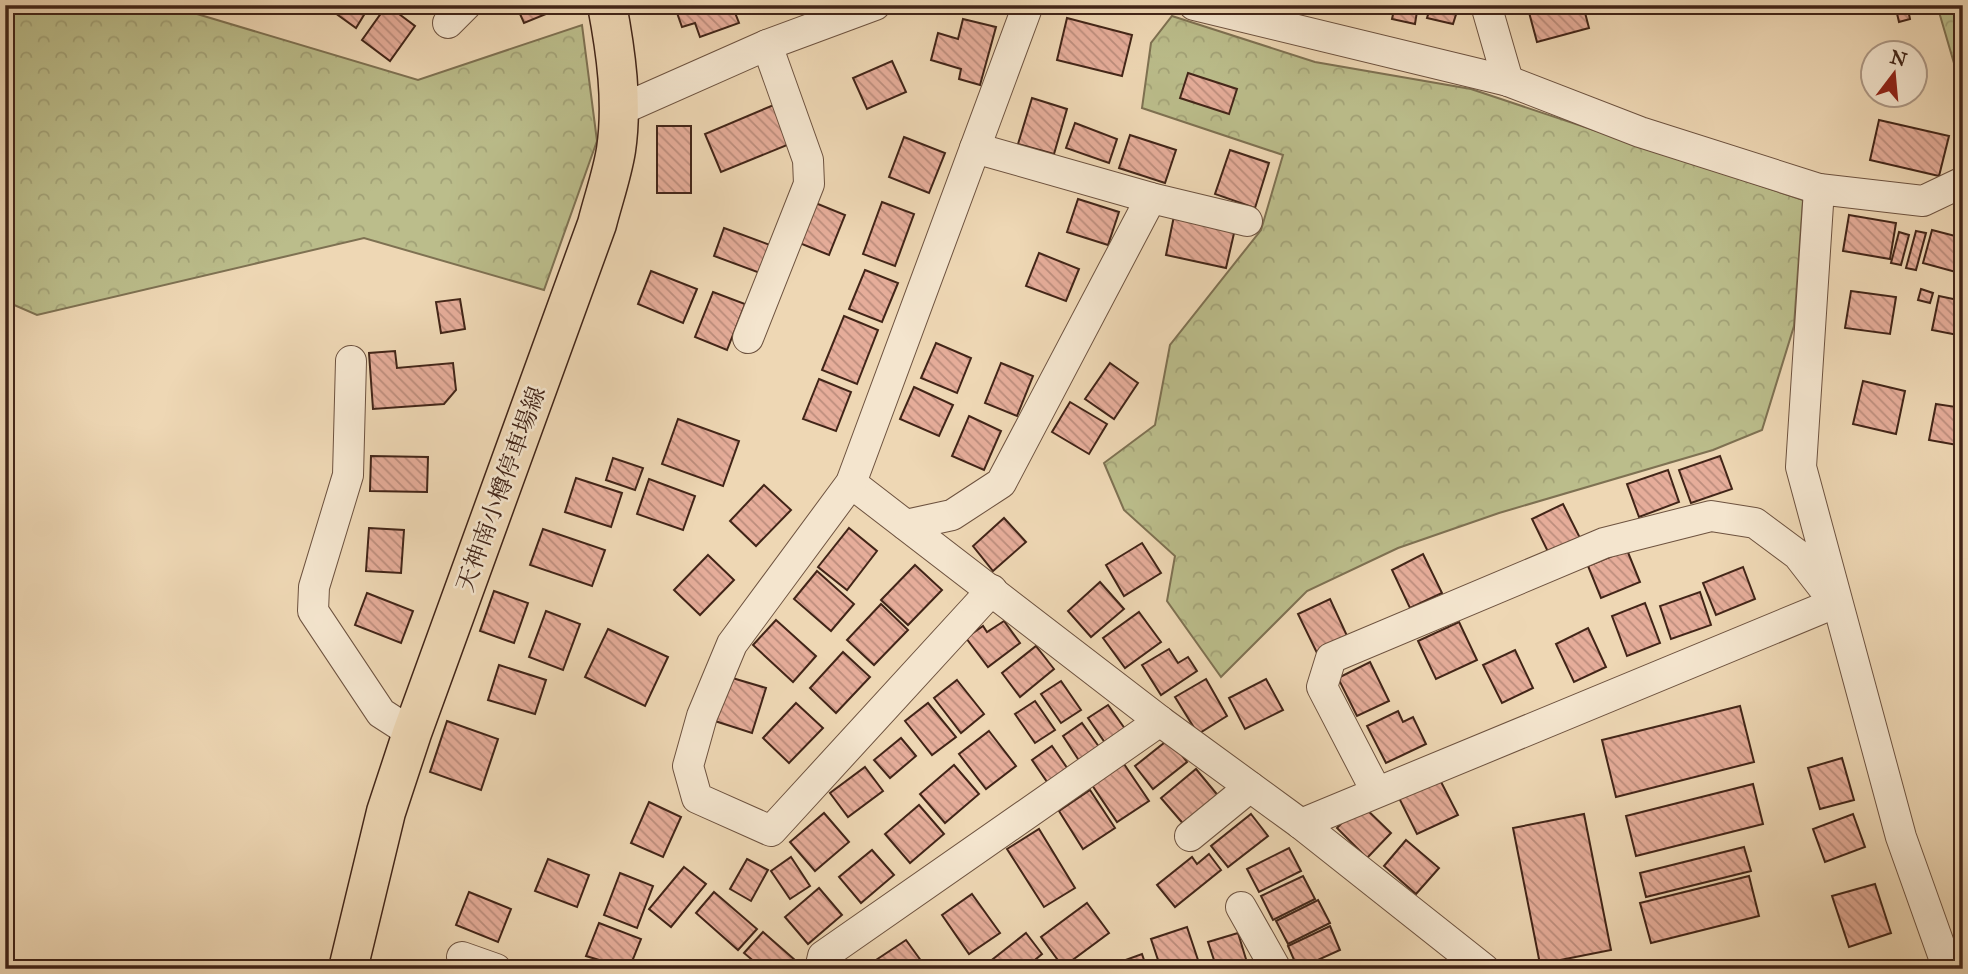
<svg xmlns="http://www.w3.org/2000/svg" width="1968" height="974" viewBox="0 0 1968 974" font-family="'IM FELL Great Primer','Noto Serif JP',serif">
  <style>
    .forest { fill: url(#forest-crowns); stroke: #7e7152; stroke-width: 2 }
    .building { fill: url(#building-back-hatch); stroke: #422518; stroke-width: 2 }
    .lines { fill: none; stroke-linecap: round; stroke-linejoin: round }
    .minor-casing { stroke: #6d523f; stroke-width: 32 }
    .major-casing { stroke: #422518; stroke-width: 41 }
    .minor { stroke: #f4e5ce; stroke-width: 30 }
    .major { stroke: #eed7b4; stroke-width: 38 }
    .labels { text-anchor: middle; stroke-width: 5; stroke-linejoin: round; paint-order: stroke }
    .street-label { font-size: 24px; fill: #422518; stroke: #f4e5ce }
  </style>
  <defs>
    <pattern id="forest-crowns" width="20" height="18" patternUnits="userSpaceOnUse" patternTransform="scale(1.75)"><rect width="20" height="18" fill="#bbbd8b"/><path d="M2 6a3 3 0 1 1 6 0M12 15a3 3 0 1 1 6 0" fill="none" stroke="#a2a277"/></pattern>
    <pattern id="building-back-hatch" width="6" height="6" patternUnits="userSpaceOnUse" patternTransform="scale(1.75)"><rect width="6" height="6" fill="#e6ad9a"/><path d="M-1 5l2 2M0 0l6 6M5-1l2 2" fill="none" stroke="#bc8d7d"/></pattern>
  </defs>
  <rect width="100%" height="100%" fill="#eed7b4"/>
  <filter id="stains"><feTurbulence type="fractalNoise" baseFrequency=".00286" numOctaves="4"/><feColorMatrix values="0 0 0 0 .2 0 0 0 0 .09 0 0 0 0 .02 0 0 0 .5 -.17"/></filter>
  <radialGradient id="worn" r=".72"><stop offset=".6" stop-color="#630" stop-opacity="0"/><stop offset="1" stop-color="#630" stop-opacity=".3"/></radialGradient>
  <g class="forest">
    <path d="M5,5H167L418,80L582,25L597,141L544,290L364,238L37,315L5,301Z"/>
    <path d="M1937,5H1963V94Z"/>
    <path d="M1172,16L1315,62L1471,89L1803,200L1794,326L1762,430L1713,450L1499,513L1398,548L1307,591L1221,677L1167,601L1175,556L1124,510L1104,463L1155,425L1170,345L1261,230L1283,155L1142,108L1151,43Z"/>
  </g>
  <g class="building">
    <path d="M324,5H370L356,28Z"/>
    <path d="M387,5L415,26L390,61L362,40Z"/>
    <path d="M516,5H548L551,12L524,23Z"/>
    <path d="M687,5H732L739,23L700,37L695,23L682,27L676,10Z"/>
    <path d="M1395,5H1418L1415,24L1392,19Z"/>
    <path d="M1431,5H1459L1453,24L1427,18Z"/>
    <path d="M1527,5H1583L1589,28L1537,42Z"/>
    <path d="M1895,5H1907L1910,19L1899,22Z"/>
    <path d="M1067,18L1132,35L1122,76L1057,60Z"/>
    <path d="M963,19L996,27L980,85L959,79L961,69L931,60L938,33L958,39Z"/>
    <path d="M892,61L906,92L867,109L853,78Z"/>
    <path d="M1188,73L1237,89L1229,114L1180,98Z"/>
    <path d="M1032,98L1067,109L1054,154L1018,144Z"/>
    <path d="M776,104L792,143L721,172L705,134Z"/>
    <path d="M1879,120L1949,136L1939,176L1870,160Z"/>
    <path d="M1075,123L1117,139L1109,163L1066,148Z"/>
    <rect x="657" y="126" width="34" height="67"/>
    <path d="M1130,135L1176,150L1165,183L1119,168Z"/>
    <path d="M904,137L945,153L929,193L889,177Z"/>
    <path d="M1230,150L1269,163L1255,208L1215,194Z"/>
    <path d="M1078,199L1119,212L1108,245L1067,232Z"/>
    <path d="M813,202L845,215L829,255L797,242Z"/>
    <path d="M882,202L914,214L895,266L863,254Z"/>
    <path d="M1849,215L1896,223L1890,259L1843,251Z"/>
    <path d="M1174,216L1235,229L1226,268L1166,255Z"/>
    <path d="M724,228L770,245L760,273L714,256Z"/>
    <path d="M1932,230L1963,238V274L1923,263Z"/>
    <path d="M1916,231L1926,233L1916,270L1906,268Z"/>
    <path d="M1899,232L1909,235L1901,265L1891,263Z"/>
    <path d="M1039,253L1079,269L1066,301L1026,286Z"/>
    <path d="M865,270L898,283L882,322L849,309Z"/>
    <path d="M651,271L697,289L683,323L638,304Z"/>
    <path d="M1921,289L1933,293L1930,303L1918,300Z"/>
    <path d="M1851,291L1896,297L1890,334L1845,328Z"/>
    <path d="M713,292L745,304L727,350L695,337Z"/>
    <path d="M1939,296L1963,301V336L1932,330Z"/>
    <path d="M460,299L465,329L441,333L436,302Z"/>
    <path d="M844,316L878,330L857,384L822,370Z"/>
    <path d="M936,343L971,358L957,393L921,378Z"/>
    <path d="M395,351L397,368L453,363L456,390L444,404L373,409L369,353Z"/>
    <path d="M1001,363L1033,376L1017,416L985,403Z"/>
    <path d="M1110,363L1138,383L1114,419L1085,399Z"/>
    <path d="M819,379L851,392L836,431L803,419Z"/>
    <path d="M1863,381L1905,391L1896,434L1853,424Z"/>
    <path d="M914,387L953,405L939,436L900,419Z"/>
    <path d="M1070,402L1107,424L1089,454L1052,432Z"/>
    <path d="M1936,404L1963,408V446L1929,440Z"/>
    <path d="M969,416L1001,431L984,470L952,456Z"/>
    <path d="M678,419L739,441L723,486L662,464Z"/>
    <path d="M371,456L428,457L427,492L370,491Z"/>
    <path d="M1720,456L1732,489L1691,503L1679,470Z"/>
    <path d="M613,458L643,468L635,490L606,480Z"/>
    <path d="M1668,470L1679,502L1639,517L1627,484Z"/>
    <path d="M576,478L622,493L611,527L565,512Z"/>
    <path d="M649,479L695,496L683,530L637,514Z"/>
    <path d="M764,485L791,510L756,546L730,521Z"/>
    <path d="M1563,504L1582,542L1551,558L1532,519Z"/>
    <path d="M1004,518L1026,542L993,571L973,546Z"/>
    <path d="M369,528L404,530L401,573L366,571Z"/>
    <path d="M849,528L877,551L847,590L818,567Z"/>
    <path d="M543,529L605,550L592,586L530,565Z"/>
    <path d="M1142,543L1161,573L1124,596L1106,565Z"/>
    <path d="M1627,550L1640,582L1601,598L1588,566Z"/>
    <path d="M1423,554L1442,593L1410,608L1392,570Z"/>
    <path d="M708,555L734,580L700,615L674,590Z"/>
    <path d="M915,565L942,590L908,625L881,600Z"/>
    <path d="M1743,567L1755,599L1716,615L1703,583Z"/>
    <path d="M817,571L854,604L831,631L794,599Z"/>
    <path d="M1100,582L1124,609L1091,637L1068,611Z"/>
    <path d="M494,591L528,603L514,643L480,631Z"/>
    <path d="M1700,592L1711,625L1671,639L1660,606Z"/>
    <path d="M367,593L413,611L401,643L355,625Z"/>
    <path d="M1330,599L1348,638L1317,653L1298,614Z"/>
    <path d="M1645,603L1660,643L1627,656L1612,616Z"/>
    <path d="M881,604L908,630L874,665L847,640Z"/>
    <path d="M546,611L580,624L563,670L529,657Z"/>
    <path d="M1139,612L1161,642L1125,668L1103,638Z"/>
    <path d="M776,620L816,656L793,682L753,645Z"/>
    <path d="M1004,621L1020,643L988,667L966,638L983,626L987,632Z"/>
    <path d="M1459,622L1477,660L1436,679L1418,641Z"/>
    <path d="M1588,628L1606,667L1574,682L1556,644Z"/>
    <path d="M608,629L668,657L645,706L585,677Z"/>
    <path d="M1036,646L1054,669L1020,697L1002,673Z"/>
    <path d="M1169,649L1178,663L1188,657L1197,671L1161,695L1142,665Z"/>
    <path d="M1515,650L1533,688L1502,703L1483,665Z"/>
    <path d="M843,652L870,677L836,713L810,688Z"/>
    <path d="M1370,662L1389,701L1357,716L1338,678Z"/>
    <path d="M499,665L546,680L535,714L488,700Z"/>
    <path d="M729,677L766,688L752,733L715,721Z"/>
    <path d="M1206,679L1227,716L1198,734L1175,697Z"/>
    <path d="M1266,679L1283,710L1245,729L1229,698Z"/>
    <path d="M957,680L984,714L961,733L934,698Z"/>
    <path d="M1061,681L1081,710L1061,723L1041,694Z"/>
    <path d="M1035,701L1055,730L1035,743L1015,714Z"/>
    <path d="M796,703L823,728L789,763L763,738Z"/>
    <path d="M928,703L956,737L932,755L905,721Z"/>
    <path d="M1108,705L1128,733L1108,747L1088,718Z"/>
    <path d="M1740,706L1754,762L1616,797L1602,740Z"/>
    <path d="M1398,711L1403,722L1413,717L1426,744L1386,763L1367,726Z"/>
    <path d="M447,721L498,739L481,790L430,772Z"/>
    <path d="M1082,723L1102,751L1082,765L1063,736Z"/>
    <path d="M989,731L1016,766L986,789L959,754Z"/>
    <path d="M901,738L916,756L890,778L874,760Z"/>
    <path d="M1169,739L1187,762L1153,789L1135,766Z"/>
    <path d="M1052,746L1072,775L1052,789L1032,760Z"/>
    <path d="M1842,758L1854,800L1820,809L1808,768Z"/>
    <path d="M1124,764L1149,801L1117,822L1092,785Z"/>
    <path d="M954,765L979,794L945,823L920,794Z"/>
    <path d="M865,767L883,791L848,817L830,793Z"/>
    <path d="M1196,769L1220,798L1186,827L1161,798Z"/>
    <path d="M1439,778L1458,815L1417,834L1399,798Z"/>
    <path d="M1753,784L1763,824L1636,856L1626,816Z"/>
    <path d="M1090,790L1115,828L1083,849L1059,811Z"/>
    <path d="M649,802L681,817L663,857L631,843Z"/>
    <path d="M1360,803L1391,833L1367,858L1337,828Z"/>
    <path d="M919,805L944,834L910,863L885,834Z"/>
    <path d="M824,813L849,842L815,871L790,842Z"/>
    <path d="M1251,814L1268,836L1228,867L1211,846Z"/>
    <path d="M1584,814L1611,950L1540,964L1513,828Z"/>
    <path d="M1853,814L1865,847L1825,862L1813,829Z"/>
    <path d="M1039,829L1075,888L1044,907L1007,849Z"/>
    <path d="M1406,840L1439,868L1416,894L1384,866Z"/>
    <path d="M1744,847L1751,871L1646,897L1640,873Z"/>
    <path d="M1289,848L1301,871L1259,892L1247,869Z"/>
    <path d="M872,850L894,875L861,903L839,877Z"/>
    <path d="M1209,854L1221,870L1175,907L1157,885L1192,857L1197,864Z"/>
    <path d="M791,857L810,886L790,899L771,871Z"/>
    <path d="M548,859L589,875L577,907L535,891Z"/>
    <path d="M747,859L768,870L751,901L730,889Z"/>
    <path d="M684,867L706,884L671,927L649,909Z"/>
    <path d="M620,873L653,886L637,928L604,915Z"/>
    <path d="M1303,876L1315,899L1273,920L1261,896Z"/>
    <path d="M1749,876L1759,916L1651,943L1640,903Z"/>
    <path d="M1875,884L1891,933L1849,947L1832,896Z"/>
    <path d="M819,888L842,915L808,944L785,917Z"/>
    <path d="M469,892L511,909L498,942L456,925Z"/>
    <path d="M714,892L757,929L738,950L696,913Z"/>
    <path d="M972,894L1000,933L969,954L942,915Z"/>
    <path d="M1318,900L1330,923L1288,944L1276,921Z"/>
    <path d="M1087,903L1109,933L1063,967L1041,937Z"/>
    <path d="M599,923L641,939L629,969L586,956Z"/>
    <path d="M1330,926L1340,950L1298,969L1288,946Z"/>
    <path d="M1187,927L1201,969H1161L1151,939Z"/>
    <path d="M763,932L804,968V969H763L744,953Z"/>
    <path d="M1026,933L1042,954L1024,969H992L988,963Z"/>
    <path d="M1238,933L1249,969H1217L1208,942Z"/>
    <path d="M906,940L927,969H882L876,960Z"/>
    <path d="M1142,954L1147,969H1107L1106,967Z"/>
  </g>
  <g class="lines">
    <g class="minor-casing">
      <g id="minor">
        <path d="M1194,5L1508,81L1640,132L1819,189L1923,201L1963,182"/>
        <path d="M1486,5L1508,81"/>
        <path d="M448,23L466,5"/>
        <path d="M618,111L767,45L875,5"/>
        <path d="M975,148L1151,198L1247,221"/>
        <path d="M1819,189L1801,467L1901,837L1948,969"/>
        <path d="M748,338L809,184L808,160L767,45"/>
        <path d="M351,361L348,475L314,587L313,611L381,713L412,733"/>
        <path d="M851,483L1160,721L1301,824L1484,969"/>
        <path d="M906,525L952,515L1001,483L1151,198"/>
        <path d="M992,590L771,831L697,798L688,766L702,716L732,644L851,483L1028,5"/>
        <path d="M1376,791L1322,687L1331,658L1604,543L1711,516L1755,523L1798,555L1829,595"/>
        <path d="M1301,824L1835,603"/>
        <path d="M1190,836L1250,787"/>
        <path d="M1241,907L1276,969"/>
        <path d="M462,957L496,969"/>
        <path d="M820,969L823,956L1160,721"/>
      </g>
    </g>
    <g class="major-casing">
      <path id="major" d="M348,969L386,812L412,733L597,224C603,200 612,175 616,150C623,103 616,52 607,5"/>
    </g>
    <use href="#minor" class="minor"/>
    <use href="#major" class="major"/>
  </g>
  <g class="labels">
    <g class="street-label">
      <text transform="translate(501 489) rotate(-70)" y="8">天神南小樽停車場線</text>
    </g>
  </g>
  <rect width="1968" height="974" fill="none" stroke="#eed7b4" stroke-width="28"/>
  <rect x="7" y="7" width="1954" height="960" fill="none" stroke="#422518" stroke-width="3.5"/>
  <rect x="14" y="14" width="1940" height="946" fill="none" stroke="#422518" stroke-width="2"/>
  <g transform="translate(1894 74) rotate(16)"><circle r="33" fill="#f4e5ce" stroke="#ad9885" stroke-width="2"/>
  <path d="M0-5L12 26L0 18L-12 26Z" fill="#8f2418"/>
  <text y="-10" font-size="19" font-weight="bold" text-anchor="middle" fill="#422518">N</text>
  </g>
  <rect width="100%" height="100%" filter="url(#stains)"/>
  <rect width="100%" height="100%" fill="url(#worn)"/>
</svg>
